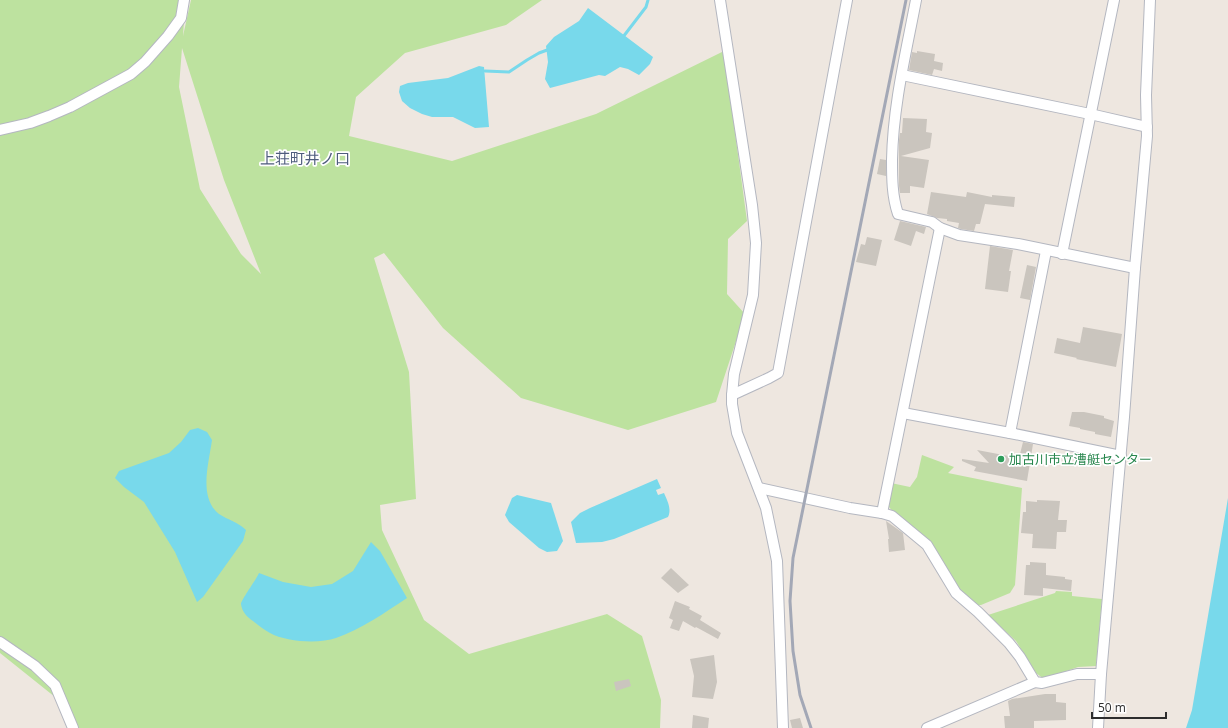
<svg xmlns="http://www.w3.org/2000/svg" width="1228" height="728" viewBox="0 0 1228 728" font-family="'Open Sans','Noto Sans JP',sans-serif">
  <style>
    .green { fill: #bde29f; fill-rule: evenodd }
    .water { fill: #78d9eb }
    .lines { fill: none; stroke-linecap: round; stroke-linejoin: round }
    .stream { stroke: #78d9eb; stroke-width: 3 }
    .building { fill: #cac5be }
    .minor-casing { stroke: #b4b7c0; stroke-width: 12 }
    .minor { stroke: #fff; stroke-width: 10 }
    .rail { stroke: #a3a8b6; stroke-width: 3 }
    .leisure-dot { fill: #2e9e5b; stroke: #fff; stroke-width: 1.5 }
    .labels { text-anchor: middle; stroke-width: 3.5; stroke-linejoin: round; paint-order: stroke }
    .leisure-label { font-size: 13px; fill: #27864d; stroke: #fff; text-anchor: start }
    .quarter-label { font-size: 15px; fill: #4e5c7d; stroke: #fff }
  </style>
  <rect width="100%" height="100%" fill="#eee7e0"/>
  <g class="green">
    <path d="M0,0H188L184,21L183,36L191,0H542L506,25L405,53L356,97L349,136L452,161L596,114L724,51L747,221L728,239L727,294L745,314L716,402L628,430L521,398L443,328L384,253L374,258L409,372L416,499L380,505L382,530L424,620L469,654L607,614L642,636L661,700L660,728H67L55,697L0,653ZM182,48L224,180L261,274L241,254L200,189L179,87Z"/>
    <path d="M922,455L954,467L948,473L1022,488L1015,585L1010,593L981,605H977L964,595L889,507L888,504L891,483L910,487L917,477Z"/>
    <path d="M1056,591L1072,592V596L1102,599L1096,666L1078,667L1044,679L1036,673L1016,641L988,615L1055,593Z"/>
  </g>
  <g class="water">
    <path d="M588,8L653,57L650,64L639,75L628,69L620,67L605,76L599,75L550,88L545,79L548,62L546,46L554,37L579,21Z"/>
    <path d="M479,66L484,67L489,127L475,128L453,117H432L422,114L410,108L402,101L399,92L400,86L408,83L448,78Z"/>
    <path d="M198,428L207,432L212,440C209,463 198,497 219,514C228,520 238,522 246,530L243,541L203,597L197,602L175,552L144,502L124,487L115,478L119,471L169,453L181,442L190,430Z"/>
    <path d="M657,479L661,488L656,490L658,495L664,493C667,500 672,509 668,517L614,539L602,542L576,543L571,522L580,513L590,508Z"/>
    <path d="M517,495L551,503L563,541L557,551L547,552L539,548L509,522L505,515L512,498Z"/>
    <path d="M1228,498V728H1186L1192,710Z"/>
    <path d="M371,542L380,551L407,598C384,613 362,629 336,638C319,644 286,642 270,633C264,630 258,625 253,621C247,617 242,612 241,604C241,600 256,580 259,573L283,582L311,587L332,584L353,571Z"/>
  </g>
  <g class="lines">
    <g class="stream">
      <path d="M621,37H623L646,7L648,0"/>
      <path d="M485,71L509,72L527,60L539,53L550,49"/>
    </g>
  </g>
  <g class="building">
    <path d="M917,51L935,54L934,61L943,63L942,71L934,69L932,75L909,70L912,52L917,53Z"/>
    <path d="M903,118L927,119L926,132L932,133L930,148L901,156L929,160L924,188L910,186V193H900L899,186V140L900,133H902Z"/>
    <path d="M880,159L886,160V176L877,174Z"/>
    <path d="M931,192L966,197L967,192L992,197V195L1015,197L1014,207L985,204L980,224H976L974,231L961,229L958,228L959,223L947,221V219L937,218L927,214Z"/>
    <path d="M900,221L926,227L924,234L916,231L911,246L894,240Z"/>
    <path d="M867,237L882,240L876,266L856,262L861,244L865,245Z"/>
    <path d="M990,246L1013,250L1009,271H1011L1008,292L985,289Z"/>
    <path d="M1027,265L1036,267L1030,300L1020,298Z"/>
    <path d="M1083,327L1122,334L1116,367L1076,359L1077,358L1054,353L1057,338L1080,343Z"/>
    <path d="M1072,412H1084L1104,416V418L1114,421L1111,437L1095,434V432L1080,429V428L1069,426Z"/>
    <path d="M1023,442L1033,444L1027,481L974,471L976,467L962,461V459L989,463L977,450L1019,458Z"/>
    <path d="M1037,500L1060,501L1058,520H1067L1066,532H1057L1056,549L1032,548L1033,534L1021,533L1023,512H1026V501L1037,502Z"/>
    <path d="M886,521L903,533L905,550L889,552L888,539H889Z"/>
    <path d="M1030,562L1046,563V575L1065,577V579L1072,580L1071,591L1043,588V596L1024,595L1026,565H1030Z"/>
    <path d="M671,568L689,585L678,593L661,578Z"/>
    <path d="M675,601L690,607L689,609L702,616L700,620L721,633L718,639L696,627L695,628L683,621L679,631L670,628L673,620L669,618Z"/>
    <path d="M714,655L717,682L713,699L692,697L694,676L690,659Z"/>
    <path d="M629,679L631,686L616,691L614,682Z"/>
    <path d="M1045,694H1056V702L1066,703V720L1034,721V728H1005L1004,716H1010L1008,701L1012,699Z"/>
    <path d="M693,715L709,718L708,728H692Z"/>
    <path d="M800,718L803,728H792L790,720Z"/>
  </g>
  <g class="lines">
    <g class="minor-casing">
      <g id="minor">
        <path d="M720,0L752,205L756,243L753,295L734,374L732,395V404L737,433L766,508L777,561L783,728"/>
        <path d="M916,0C906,53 893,105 892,160C892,178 892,196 898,214L932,222L940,228L959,235L1018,244L1135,268"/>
        <path d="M902,75L1090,114L1147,127"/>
        <path d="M0,130L30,123L49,116L70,107L131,74L145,62L168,36L181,18L184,0"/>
        <path d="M1062,254L1114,0"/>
        <path d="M732,395L769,378L778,373L847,0"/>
        <path d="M903,413L1010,433L1121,456"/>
        <path d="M1010,433L1046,251"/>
        <path d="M759,488L850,508L882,513L892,516L927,545L956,593L978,612L1009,643L1020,657L1035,682L1042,683L1077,674H1101"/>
        <path d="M882,513L940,228"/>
        <path d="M0,642L35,666L55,685L73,728"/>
        <path d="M927,728L1035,682"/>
        <path d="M1098,728L1101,674L1124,417L1135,268L1147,136L1146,95L1150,0"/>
      </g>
    </g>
    <use href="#minor" class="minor"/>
    <path class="rail" d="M811,728L800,695L793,651L790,601L793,558L906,0"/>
  </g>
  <circle class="leisure-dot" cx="1001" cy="459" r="4"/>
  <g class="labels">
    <g class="leisure-label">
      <text x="1009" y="464">加古川市立漕艇センター</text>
    </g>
    <g class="quarter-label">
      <text x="305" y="164">上荘町井ノ口</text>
    </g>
  </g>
  <path d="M1092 712v6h74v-6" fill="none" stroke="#2d2d2d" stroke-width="2"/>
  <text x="1098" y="712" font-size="12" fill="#2d2d2d" stroke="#ffffff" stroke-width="3" paint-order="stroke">50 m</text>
</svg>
